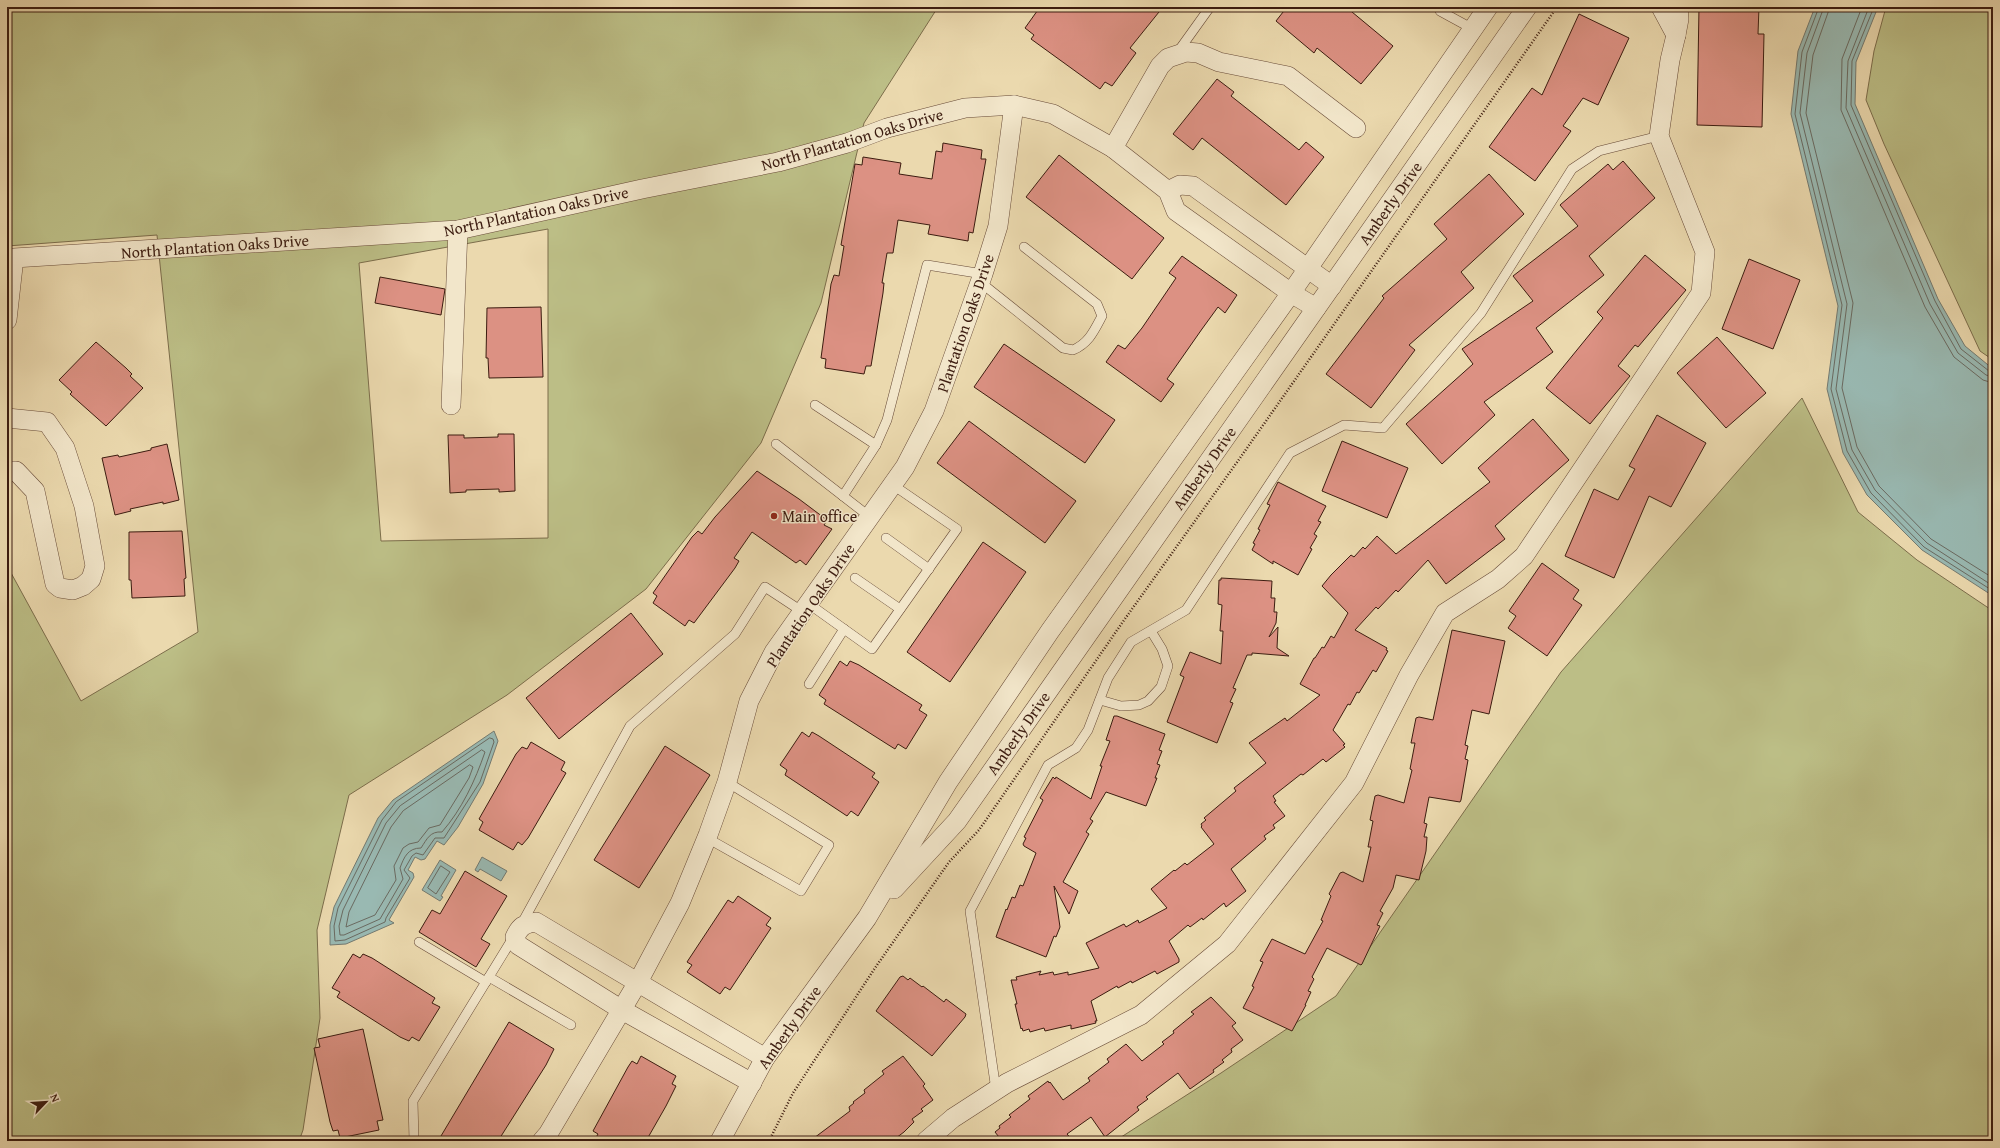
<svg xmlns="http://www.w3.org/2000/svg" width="2000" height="1148" viewBox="0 0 2000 1148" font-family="'Gentium Book Plus',serif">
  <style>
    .green { fill: #bcbe86; stroke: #7c6d4b; fill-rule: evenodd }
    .water { fill: #99b9b2; stroke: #747a71 }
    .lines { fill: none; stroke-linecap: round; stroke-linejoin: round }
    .shore { stroke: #6a6a61; stroke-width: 1 }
    .building { fill: #dc9183; stroke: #3c1c10 }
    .lane-casing { stroke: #684b38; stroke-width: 10 }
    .street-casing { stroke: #684b38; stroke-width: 20 }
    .path { stroke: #3c1c10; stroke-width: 2.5; stroke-dasharray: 1 2; stroke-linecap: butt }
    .lane { stroke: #f2e6ca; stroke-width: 9 }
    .street { stroke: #f2e6ca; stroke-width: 19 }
    .poi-dot { fill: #8f2418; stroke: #f2e6ca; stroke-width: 1.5 }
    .labels { text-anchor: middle; stroke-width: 3; stroke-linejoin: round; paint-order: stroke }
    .street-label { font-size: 16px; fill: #3c1c10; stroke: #f2e6ca }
    .poi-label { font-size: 16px; fill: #3c1c10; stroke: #f2e6ca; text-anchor: start }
  </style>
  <rect width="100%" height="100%" fill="#ebd9ae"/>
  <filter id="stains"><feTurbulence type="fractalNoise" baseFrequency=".005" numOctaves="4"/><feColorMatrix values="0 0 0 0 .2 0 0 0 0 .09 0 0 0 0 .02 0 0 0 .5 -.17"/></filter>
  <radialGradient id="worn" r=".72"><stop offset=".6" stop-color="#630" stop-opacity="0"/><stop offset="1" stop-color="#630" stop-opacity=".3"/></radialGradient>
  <g class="green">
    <path d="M7,7H938L864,123L821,303L761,443L646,589L507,695L349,795L317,930L320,1018L303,1130L299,1141H7V572L10,571L81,701L198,632L157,235L7,246ZM548,229V538L381,541L359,263Z"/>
    <path d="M1886,7H1993V360L1980,351L1884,144L1866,100L1874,51Z"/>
    <path d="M1802,398L1858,512L1917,560L1993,611V1141H1115L1221,1073L1336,996L1561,672Z"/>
  </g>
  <g class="water">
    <path d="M1815,7H1878L1856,62L1855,104L1938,299L1965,346L1993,369V596L1922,550L1867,495L1843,453L1827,389L1838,306L1791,114L1798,51Z"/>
    <path d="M494,731L498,741L483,784L458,827L444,845L437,841L425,859L421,860L415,857L408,870L413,873L414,877L389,920L394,923L346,944L330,945V925L334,907L378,818L393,800Z"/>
    <path d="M482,857L507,871L501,881L480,869L478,872L475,870Z"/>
    <path d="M440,860L456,870L441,896L443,897L440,901L422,890Z"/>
  </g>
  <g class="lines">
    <g class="shore">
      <path d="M1819,7L1802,52L1795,114L1842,305L1831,389L1847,451L1871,493L1924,547L1993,591"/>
      <path d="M1824,7L1807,53L1800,113L1847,304L1836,389L1852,450L1875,490L1927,543L1993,586"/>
      <path d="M1830,7L1813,55L1806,113L1853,303L1842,388L1857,447L1879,486L1931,539L1993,578"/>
      <path d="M1862,7L1842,59L1841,110L1925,307L1954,357L1983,380L1993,383"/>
      <path d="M1869,7L1848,61L1846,108L1930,304L1958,353L1986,375L1993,377"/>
      <path d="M1874,7L1852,61L1851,105L1935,301L1961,349L1989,371L1993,372"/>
      <path d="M490,738L493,739L494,742L480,782L444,838H435L423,855L416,853L412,856L404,870L410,878L386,918L385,922L345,940L335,941L334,926L338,908L382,820L396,802Z"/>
      <path d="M482,750L485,752C475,781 462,809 442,832C430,831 427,839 421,848C408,848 404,857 400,868L403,879L380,919L344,935H340L339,926L343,910L386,823L400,806Z"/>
      <path d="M470,765L473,767L469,778L440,825L429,828L418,842L409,844L403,848L394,866L396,880L375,915L346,927L349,912L391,827L403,811Z"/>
      <path d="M441,866L450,872L436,894L428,888Z"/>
    </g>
  </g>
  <g class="building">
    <path d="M1040,7H1163L1130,48L1136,53L1112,86L1105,82L1100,89L1031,39L1034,35L1025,28Z"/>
    <path d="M1287,7H1346L1393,46L1361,84L1317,48L1314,53L1276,21Z"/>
    <path d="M1699,7H1759L1758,34H1764L1762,127L1697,125Z"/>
    <path d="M1579,14L1629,38L1598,105L1583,98L1563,126L1571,131L1535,181L1489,147L1532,88L1542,95Z"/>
    <path d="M1217,79L1234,92L1231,96L1299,150L1306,142L1324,157L1286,205L1202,138L1193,150L1173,134Z"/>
    <path d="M943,143L982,150L981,159H986L973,233L969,232L968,241L928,234L930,225L898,220L893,253H887L882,283H884L883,293L871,366H866L864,374L825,368L826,359L821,358L831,284L834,275L839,276L844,246L841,245L855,164L862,165L863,157L901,163L899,174L932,179L936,151L942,152Z"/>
    <path d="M1059,155L1164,238L1132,279L1026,197Z"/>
    <path d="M1623,161L1655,198L1589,256L1604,275L1536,328L1553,352L1484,402L1495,415L1442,464L1406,424L1473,364L1462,349L1533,301L1513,276L1578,226L1560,205L1608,164L1613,170Z"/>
    <path d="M1489,174L1524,214L1461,272L1474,288L1409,345L1415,350L1371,408L1326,374L1384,298L1382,296L1447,239L1434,224Z"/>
    <path d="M1645,255L1686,290L1638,347L1635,345L1618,366L1630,376L1590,424L1546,388L1603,318L1597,312Z"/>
    <path d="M1182,256L1237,295L1225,313L1218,307L1202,329L1167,379L1174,384L1161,402L1106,362L1118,345L1125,349L1142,328L1176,278L1169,273Z"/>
    <path d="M1749,259L1800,280L1773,349L1722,329Z"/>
    <path d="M380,277L445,289L441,315L375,303Z"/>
    <path d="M541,307L543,377L489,378L488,358H486L487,308Z"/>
    <path d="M1717,337L1766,393L1726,428L1677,373Z"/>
    <path d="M96,342L126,368L132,374L130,376L143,388L106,426L70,394L72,392L59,380Z"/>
    <path d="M1004,344L1115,420L1085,463L974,387Z"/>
    <path d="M1657,415L1706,443L1671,507L1649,496L1614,578L1565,556L1594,489L1618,500L1635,469L1629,466Z"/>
    <path d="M1533,419L1569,460L1495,526L1505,539L1446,584L1428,560L1398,592L1396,590L1378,609L1376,607L1355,630L1387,648L1386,650L1388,651L1376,672L1373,670L1359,693L1357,692L1350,705L1348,704L1333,730L1345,744L1343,745L1345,747L1326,762L1323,759L1303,775L1301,774L1273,796L1276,801L1274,802L1285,816L1273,825L1275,828L1264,836L1266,839L1231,869L1246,891L1226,907L1224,903L1203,920L1202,918L1190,927L1188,925L1169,941L1179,959V962L1157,974L1155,971L1132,983L1131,981L1118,988L1117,986L1091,1001L1097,1021H1095L1096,1023L1071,1029V1025L1045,1031L1044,1028L1030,1032L1029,1029L1023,1031L1022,1028L1021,1029L1015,1004H1017L1011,980H1017L1016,977L1041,971L1039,975L1053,972L1054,975L1068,972V975L1099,968L1086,943L1124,924L1126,927L1138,920L1139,923L1167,908L1151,889L1174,870L1175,871L1185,863L1187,865L1214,844L1201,827L1202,826L1201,824L1206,820L1204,818L1236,791L1234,788L1266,763L1249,743L1285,718L1287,721L1320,695L1300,684L1314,658H1315L1322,647L1324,648L1331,636L1334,638L1348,613L1322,586L1331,575L1351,555L1354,557L1363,547L1365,549L1377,536L1396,554L1490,482L1478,468Z"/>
    <path d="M969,421L1076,501L1045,543L937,463Z"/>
    <path d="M498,434H514L515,491L499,492V489L466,490V492L450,493L448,435H464V438L498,437Z"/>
    <path d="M1342,441L1408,468L1387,518L1322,491Z"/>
    <path d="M167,444L179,500L163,504V502L130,509L131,511L115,515L102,458L118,455L119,457L151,450V448Z"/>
    <path d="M757,471L799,499L827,520L824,525L832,529L806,565L800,560L796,563L752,532L734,558L739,561L735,568L694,623L689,620L685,626L653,603L657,596L653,593L692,537L698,531L702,534L715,517Z"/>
    <path d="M1278,482L1326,506L1318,521L1321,522L1314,534L1317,536L1310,548L1312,549L1298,575L1273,561V564L1252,550L1255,544L1253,543L1260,530L1258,529L1270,505L1267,504Z"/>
    <path d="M182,531L186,578L184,579L185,596L132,598L131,580H129V532Z"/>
    <path d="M983,542L1026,572L950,682L907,652Z"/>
    <path d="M1542,563L1579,590L1573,599L1582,605L1547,656L1508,628L1516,616L1509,611Z"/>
    <path d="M1221,578L1272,581L1271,598H1275L1274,612H1277L1276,623L1269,637L1278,627L1277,648L1289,656L1252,653V655H1247L1233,688L1236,689L1230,702L1233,703L1217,743L1167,722L1184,677L1180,675L1190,652L1221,664L1223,631H1220L1222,605L1218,604L1219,580H1221Z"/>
    <path d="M631,613L663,654L559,739L526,698Z"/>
    <path d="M1452,630L1505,641L1489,714L1472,710L1465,745L1468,746L1465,759L1468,760L1461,800L1460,802L1429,797L1424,823L1427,824L1424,837H1427L1426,851L1419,880L1396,875L1393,888L1380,911L1383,913L1377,925L1380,926L1362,964L1361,965L1327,948L1312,977L1314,979L1308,991L1311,992L1305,1005H1306L1292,1031L1243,1008L1254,987L1252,986L1263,962L1260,961L1272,939L1305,954L1323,921L1321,920L1331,896L1329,894L1340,873L1343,872L1363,882L1371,847H1368L1373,821L1370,820L1375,796L1378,795L1404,803L1412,770L1410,769L1415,743H1411L1416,718L1419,717L1433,720Z"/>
    <path d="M840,661L847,666L850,661L859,665L922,705L919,710L927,715L906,749L898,744L895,749L887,744L824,704L826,700L819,695Z"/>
    <path d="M1114,716H1117L1165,734L1159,750L1162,751L1157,764L1160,765L1155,778H1157L1146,806L1106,792L1090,819L1093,821L1086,832L1089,834L1063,882L1078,891L1069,914L1054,886L1060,927L1056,937L1054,936L1046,957L996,937L1006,909L1007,910L1012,897L1015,898L1020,885L1023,886L1036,853L1024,846L1023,844L1026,838L1024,837L1043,800L1040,798L1053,777L1055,779L1056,777L1091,799L1102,766H1100L1110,741L1106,740Z"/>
    <path d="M802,732L809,737L812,732L819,736L875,773L872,777L879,782L858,816L851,811L847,816L841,812L785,775L787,770L780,765Z"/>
    <path d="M531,742L565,762L561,770L566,773L528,838L522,845L518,842L513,850L479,830L483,822L479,819L516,754L522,747L527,749Z"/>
    <path d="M665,746L710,775L639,888L594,860Z"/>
    <path d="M465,871L507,896L481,939L490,944L476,967L419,932L432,910L440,914Z"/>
    <path d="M738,896L771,918L766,925L771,928L730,990L725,987L720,994L687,972L692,965L687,962L728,900L733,903Z"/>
    <path d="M353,954L360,958L363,954L372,958L435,998L432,1003L440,1007L419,1041L412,1037L409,1041L400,1037L337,997L340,992L332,988Z"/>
    <path d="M903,976L908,980L910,978L922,987L923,986L944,1002L946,999L966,1014L965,1017L932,1056L876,1011L900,977Z"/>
    <path d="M1211,997L1236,1023L1232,1026L1243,1040L1231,1049L1232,1052L1222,1060L1224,1062L1213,1070L1214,1072L1190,1089L1178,1073L1146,1097L1148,1099L1137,1107L1139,1110L1105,1137L1091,1117L1067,1134L1073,1141H1002L995,1132L1000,1128L999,1126L1011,1117L1009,1115L1030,1099L1028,1096L1048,1081L1049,1083L1050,1082L1063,1100L1090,1081L1088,1078L1109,1062L1107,1059L1126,1044L1142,1061L1164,1044L1162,1042L1174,1033L1173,1031L1194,1014L1191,1012Z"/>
    <path d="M509,1022L554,1049L546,1065L498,1141H438Z"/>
    <path d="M363,1029L383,1120L377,1121L379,1130L340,1138L338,1130L333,1131L330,1122L314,1048L320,1047L318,1039Z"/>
    <path d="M641,1056L676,1076L672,1084L676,1086L666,1106L646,1141H594L598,1134L593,1131L628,1067L632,1061L637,1064Z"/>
    <path d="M903,1056L925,1084L923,1086L933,1100L921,1109L923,1111L912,1119L914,1122L904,1132L892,1141H810L850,1111L849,1107L854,1103L853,1102L865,1093L864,1090L884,1074L882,1071Z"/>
  </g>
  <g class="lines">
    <g class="lane-casing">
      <g id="lane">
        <path d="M1439,7L1440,11L1473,29"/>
        <path d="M1177,53L1210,7"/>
        <path d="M980,282L1063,348L1073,350C1089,343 1094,331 1102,316L1097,304L1024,247"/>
        <path d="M815,405L876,445"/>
        <path d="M776,444L870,517"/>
        <path d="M843,496L876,445L887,420L927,265L983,274"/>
        <path d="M886,538L929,569"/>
        <path d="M855,578L900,609"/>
        <path d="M809,604L872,649L957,529L893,485"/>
        <path d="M809,684L844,629"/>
        <path d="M1100,700L1121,706L1139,705L1148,701L1161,687L1168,666L1162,649L1151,631"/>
        <path d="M707,838L801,891L829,845L727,782"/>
        <path d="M521,925L630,726L735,634L765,587L803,612"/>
        <path d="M419,942L486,982"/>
        <path d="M489,977L571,1025"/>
        <path d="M996,1090L970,911L1048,765L1076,748L1088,730L1108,678L1131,642L1186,610L1290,453L1344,425L1383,428L1481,313L1572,169L1599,151L1659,136"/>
        <path d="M414,1141L413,1101L514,936"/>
      </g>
    </g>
    <g class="street-casing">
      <g id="street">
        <path d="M1661,7L1676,35L1679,19L1678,7"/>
        <path d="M1113,148L1160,66L1168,58L1186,52L1198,53L1219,62L1288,76L1356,128"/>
        <path d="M1168,191L1180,185L1193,186L1332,286"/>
        <path d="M7,320L14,258L458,230L642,189L778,162L847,143L887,128L965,108L1014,105L1053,114L1113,148L1168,191L1176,211L1291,293L1316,308"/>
        <path d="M451,405L458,230"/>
        <path d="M7,418L47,422L65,448L84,506L95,566L91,579L83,586L73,590L60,588L55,584L35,491L16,471H7"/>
        <path d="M894,889L957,821L1527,7"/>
        <path d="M752,1083L622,1010L518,945L515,937C520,926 524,924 536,922L765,1058"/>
        <path d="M542,1141L548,1134L638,982L680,903L708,835L727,782L749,701L774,652L905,467L934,411L983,274L998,226L1014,105"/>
        <path d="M720,1141L765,1058L867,918L948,782L1050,631L1291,293L1488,7"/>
        <path d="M926,1141L953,1118L1007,1083L1141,1015L1227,944L1354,783L1409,675L1445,613L1498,579L1524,556L1701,293L1705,252L1659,136L1670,60L1676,35"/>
      </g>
    </g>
    <path class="path" d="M769,1141L793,1093L875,968L949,862L979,830L1122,623L1240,458L1557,7"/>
    <use href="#lane" class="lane"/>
    <use href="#street" class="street"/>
  </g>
  <circle class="poi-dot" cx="774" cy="516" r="4"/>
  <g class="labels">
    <g class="street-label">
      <text transform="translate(852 139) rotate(-16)" y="6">North Plantation Oaks Drive</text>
      <text transform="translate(1390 203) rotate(-55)" y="6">Amberly Drive</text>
      <text transform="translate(536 211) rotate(-12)" y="6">North Plantation Oaks Drive</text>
      <text transform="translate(215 246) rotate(-4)" y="6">North Plantation Oaks Drive</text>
      <text transform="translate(965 323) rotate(-71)" y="6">Plantation Oaks Drive</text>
      <text transform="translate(1204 468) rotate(-55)" y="6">Amberly Drive</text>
      <text transform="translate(810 605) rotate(-56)" y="6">Plantation Oaks Drive</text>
      <text transform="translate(1018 733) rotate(-55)" y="6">Amberly Drive</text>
      <text transform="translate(789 1027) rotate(-55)" y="6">Amberly Drive</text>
    </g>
    <g class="poi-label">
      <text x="782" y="522">Main office</text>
    </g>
  </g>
  <rect width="2000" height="1148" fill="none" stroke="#ebd9ae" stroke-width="24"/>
  <rect x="8" y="8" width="1984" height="1132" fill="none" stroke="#3c1c10" stroke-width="2"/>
  <rect x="12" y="12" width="1976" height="1124" fill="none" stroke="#3c1c10"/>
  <g transform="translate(46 1102) rotate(65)" stroke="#f2e6ca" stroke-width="3" paint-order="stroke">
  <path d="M0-3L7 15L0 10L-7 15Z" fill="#3c1c10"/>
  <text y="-6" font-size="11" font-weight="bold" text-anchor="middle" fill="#3c1c10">N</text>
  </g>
  <rect width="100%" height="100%" filter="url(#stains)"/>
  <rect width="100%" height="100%" fill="url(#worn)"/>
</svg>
